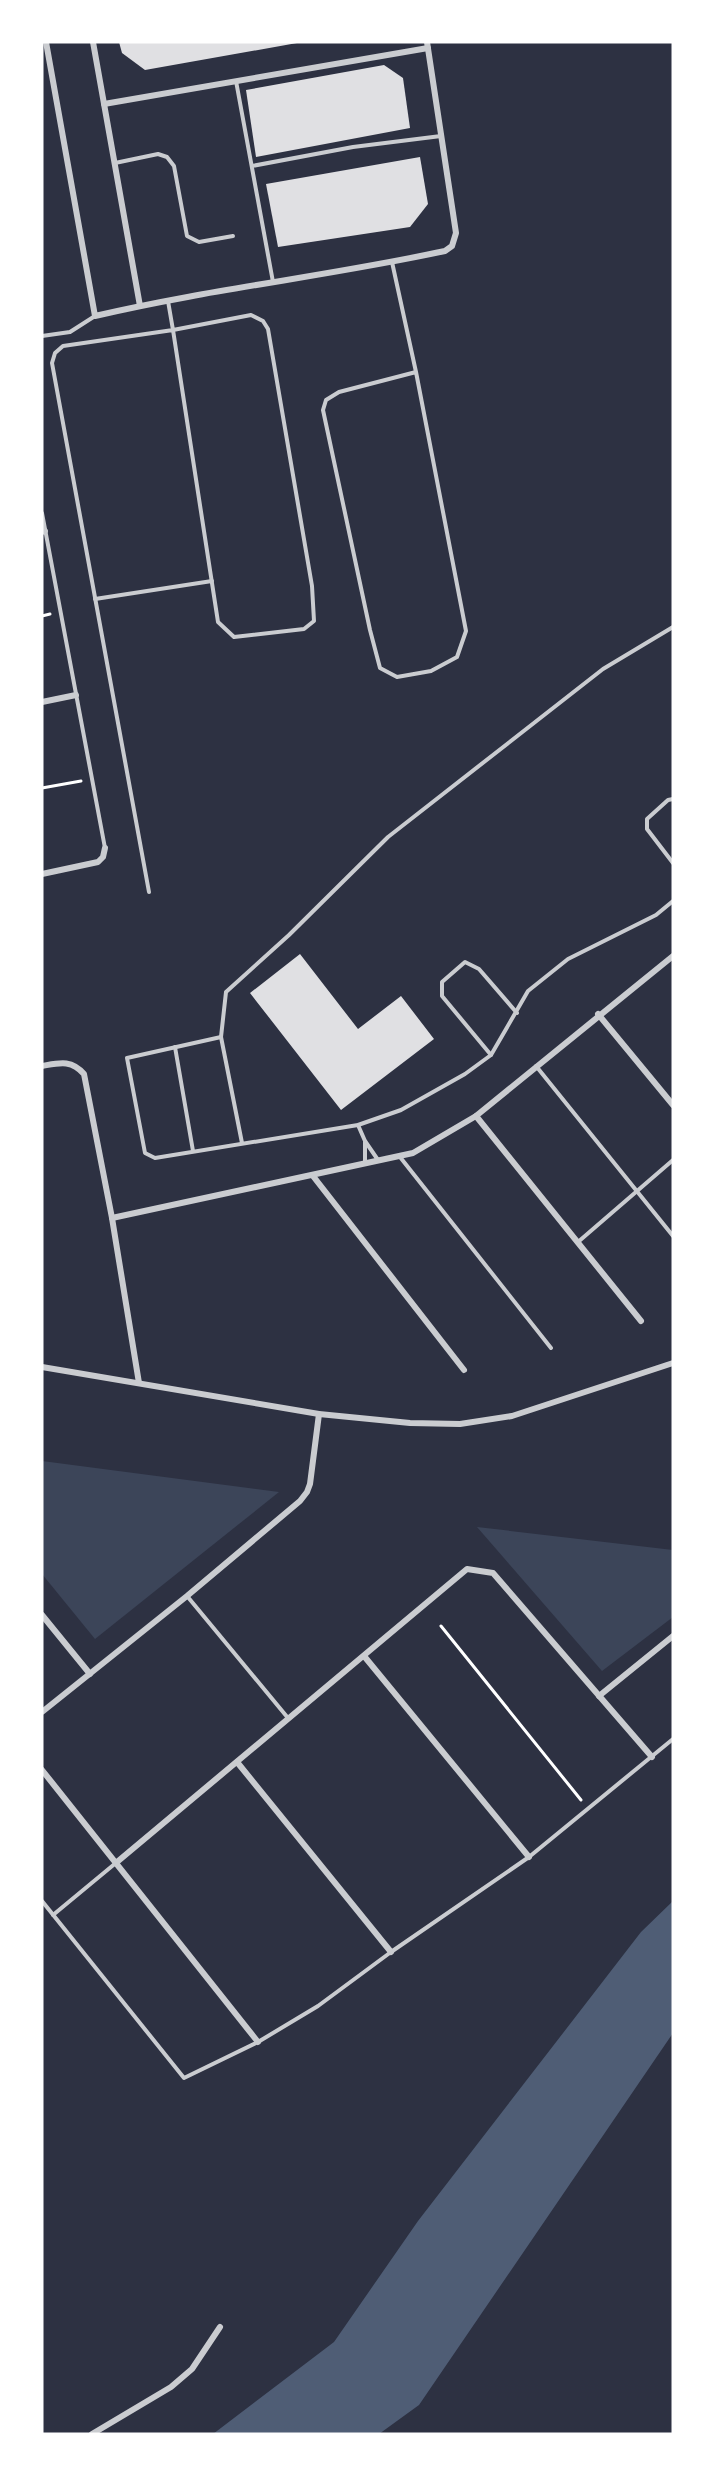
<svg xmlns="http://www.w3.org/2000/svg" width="715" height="2476" viewBox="0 0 715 2476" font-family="Manrope,sans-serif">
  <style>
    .green { fill: #3c4559 }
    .water { fill: #4f5d75 }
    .building { fill: #e0e0e3 }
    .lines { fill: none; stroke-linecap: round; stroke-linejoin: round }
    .path { stroke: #fff; stroke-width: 3 }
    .service { stroke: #caccd0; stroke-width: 4 }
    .minor { stroke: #caccd0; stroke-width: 6 }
  </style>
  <rect width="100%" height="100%" fill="#2d3142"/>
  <g class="green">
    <path d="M42,1461L279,1492L95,1639L42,1574Z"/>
    <path d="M477,1527L673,1550V1617L602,1671Z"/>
  </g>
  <path class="water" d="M673,1901V2033L419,2405L379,2434H213L334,2342L418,2221L641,1932Z"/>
  <g class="building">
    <path d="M119,42H297V43L145,70L122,53Z"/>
    <path d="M384,65L403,78L410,128L256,157L246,90Z"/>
    <path d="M420,157L428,204L410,227L278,247L266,184Z"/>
    <path d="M300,954L358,1029L401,996L434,1039L341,1110L250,993Z"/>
  </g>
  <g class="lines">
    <g class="path">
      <path d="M42,616L50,614"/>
      <path d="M42,788L81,781"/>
      <path d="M441,1626L581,1800"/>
    </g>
    <g class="service">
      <path d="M236,81L273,282"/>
      <path d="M115,163L158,154L167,157L174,166L187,236L199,242L233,236"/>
      <path d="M252,166L353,147L441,136"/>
      <path d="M392,262L416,372L466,631L457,657L431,671L397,677L380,668L370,630L323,410L326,400L339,392L416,372"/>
      <path d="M42,336L70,332L95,316"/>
      <path d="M42,513L105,848"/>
      <path d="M95,599L212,581"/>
      <path d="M673,799L668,800L647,819V829L673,863"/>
      <path d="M149,892L52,363L55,353L63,346L173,330L251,315L263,321L268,329L312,586L314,621L304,629L234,637L218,622L173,330L168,301"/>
      <path d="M221,1037L127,1058L145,1153L155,1158L358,1125L401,1110L465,1074L491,1055L528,991L568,959L656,915L673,901"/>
      <path d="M175,1047L193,1151"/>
      <path d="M491,1055L442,996V982L465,962L479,969L517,1013"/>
      <path d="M536,1066L673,1236"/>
      <path d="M358,1125L365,1141L378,1160"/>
      <path d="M365,1142V1164"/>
      <path d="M242,1143L221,1037L226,992L289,935L388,837L603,669L673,627"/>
      <path d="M400,1157L551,1348"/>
      <path d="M578,1242L673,1160"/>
      <path d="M187,1596L288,1718"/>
      <path d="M42,1901L184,2078L258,2042L318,2006L391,1952L529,1857L673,1739"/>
      <path d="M53,1915L117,1862"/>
    </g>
    <g class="minor">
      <path d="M46,42L95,316C210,289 329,276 445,251L452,246L456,233L427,42"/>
      <path d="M93,42L140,306"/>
      <path d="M104,104L428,48"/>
      <path d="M42,532L45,531"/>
      <path d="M42,702L76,695"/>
      <path d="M42,874L98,862L103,857L105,848"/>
      <path d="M598,1014L673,1105"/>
      <path d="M42,1066C59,1063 71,1059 84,1074L112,1218L139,1383"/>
      <path d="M476,1116L641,1321"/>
      <path d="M313,1176L464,1370"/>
      <path d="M112,1218L413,1153L476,1116L673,956"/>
      <path d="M42,1367L319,1414L410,1423L460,1424L512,1416L673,1363"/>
      <path d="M42,1615L90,1674"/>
      <path d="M364,1656L529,1857"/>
      <path d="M599,1696L673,1636"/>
      <path d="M42,1712L187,1596L300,1501L307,1492L310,1484L319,1414"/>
      <path d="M237,1762L391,1952"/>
      <path d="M42,1770L258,2042"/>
      <path d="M117,1862L467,1569L493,1573L652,1757"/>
      <path d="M92,2434L171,2387L192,2369L220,2327"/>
    </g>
  </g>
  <rect width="715" height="2476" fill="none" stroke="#ffffff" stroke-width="87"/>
</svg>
